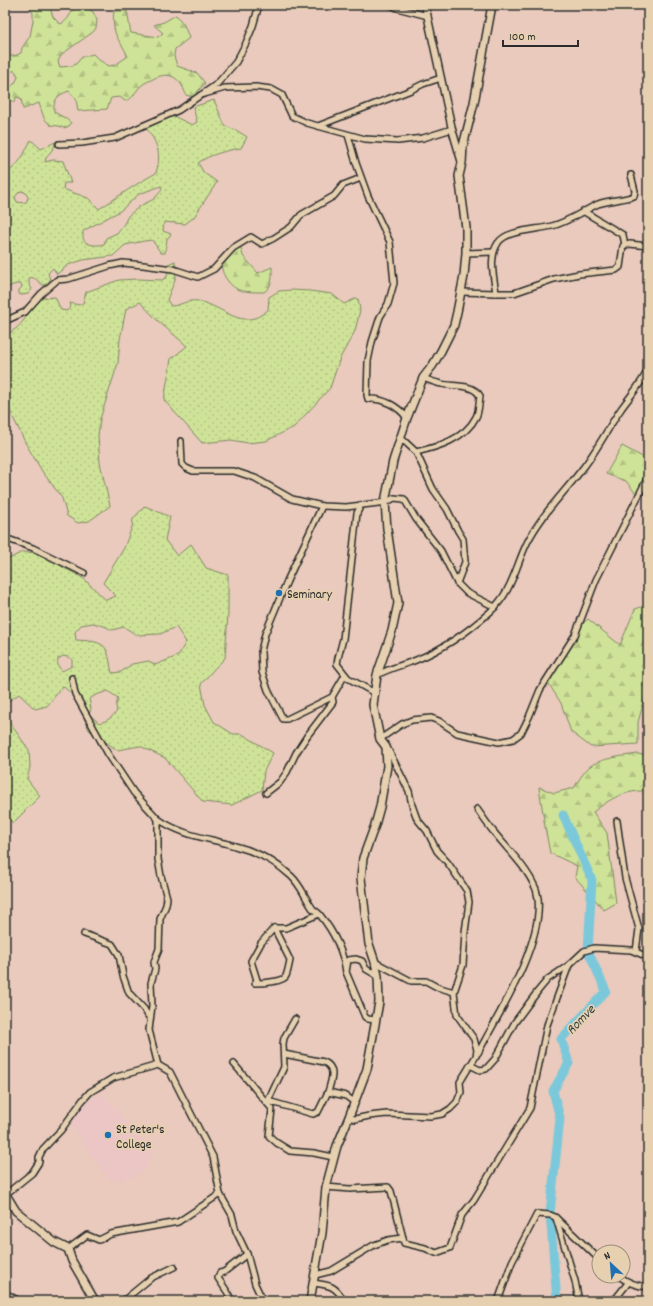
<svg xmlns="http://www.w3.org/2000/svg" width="653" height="1306" viewBox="0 0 653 1306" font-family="Dekko,sans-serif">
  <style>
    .built { fill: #ebc6c4 }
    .grass { fill: url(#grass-dots); stroke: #7d8762; fill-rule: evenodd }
    .forest { fill: url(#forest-firs); stroke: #7d8762 }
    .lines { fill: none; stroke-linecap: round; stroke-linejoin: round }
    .river { stroke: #7cc8db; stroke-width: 9 }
    .minor-casing { stroke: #2b2b2b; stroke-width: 8 }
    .tertiary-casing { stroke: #2b2b2b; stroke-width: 9 }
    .secondary-casing { stroke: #2b2b2b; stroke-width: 10 }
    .minor { stroke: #e6d0b0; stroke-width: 5 }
    .tertiary { stroke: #e6d0b0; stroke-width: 6 }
    .secondary { stroke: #e6d0b0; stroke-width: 7 }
    .poi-dot { fill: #1f6fb2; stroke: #e6d0b0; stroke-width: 1.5 }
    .labels { text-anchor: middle; stroke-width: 3.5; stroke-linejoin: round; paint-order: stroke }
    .poi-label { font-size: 13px; fill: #2b2b2b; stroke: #e6d0b0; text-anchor: start }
    .water-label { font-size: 14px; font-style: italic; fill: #374345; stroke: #e6d0b0 }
  </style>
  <defs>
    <pattern id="grass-dots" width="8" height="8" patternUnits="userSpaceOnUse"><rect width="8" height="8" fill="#cfe398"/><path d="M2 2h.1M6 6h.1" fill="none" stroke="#b2c383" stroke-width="1.8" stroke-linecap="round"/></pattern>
    <pattern id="forest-firs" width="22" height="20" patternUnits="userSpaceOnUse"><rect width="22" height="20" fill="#cfe398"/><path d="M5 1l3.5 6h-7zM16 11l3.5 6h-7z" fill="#b2c383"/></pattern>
  </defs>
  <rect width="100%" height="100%" fill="#e9cabc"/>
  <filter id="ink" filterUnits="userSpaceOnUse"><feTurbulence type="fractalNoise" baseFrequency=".025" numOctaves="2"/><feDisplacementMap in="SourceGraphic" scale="8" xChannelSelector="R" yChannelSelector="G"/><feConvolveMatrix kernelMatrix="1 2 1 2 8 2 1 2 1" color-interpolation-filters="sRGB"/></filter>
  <g filter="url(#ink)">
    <path class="built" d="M98,1094L107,1097L130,1127L153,1150L145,1169L134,1177L111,1181L100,1168L74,1130L73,1122L76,1112Z"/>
    <g class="grass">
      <path d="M214,100L225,126L236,130L247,137L241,148C228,150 208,155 198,163L204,173L217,182L194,217L185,224L164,222L163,231L171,234L167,239L165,253H161L152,240L144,241L125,245L113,256L83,260L68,265L57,274L53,268L48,273L50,280L47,284L43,285C38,282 35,276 29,278V284L32,289L28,294L22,295L19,294V290L22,287L21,284H16L5,288V174C21,164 23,155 31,140L41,149L55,142C55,151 46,153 45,162L53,160L63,161L71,183H64L63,189L88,198L99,209L137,184L156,173C163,150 155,140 142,122L169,114L192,125L197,122L193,107ZM161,186L162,190L154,199L140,206L128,216L124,224L117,233L106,238L104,244C98,246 85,246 83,238C83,237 83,232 83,231L120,211L139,194ZM20,191L25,192L28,197L27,201L24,203L17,202L15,197Z"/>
      <path d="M175,261C178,282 173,282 167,300L171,306C180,306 188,299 198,301C224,306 242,333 268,310L269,297L279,291L291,290L310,291L332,294L344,304L355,299H358L360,310L355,331L340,358L330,388L294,427L266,441L248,443L231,440L202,443L164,400L171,359L187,346L158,321L140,302L126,309L120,339L118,363L100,419L98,436L100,463L110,506L89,521L78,523L67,516L62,498L42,471L26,444L9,409L5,397V335C22,329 29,311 39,297L43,298L55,297L61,310L67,311L71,306L70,303L79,305L83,303L86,292L119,280L137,279L162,280L167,277L168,269L166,265Z"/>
      <path d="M145,506L170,517L165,540L177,556L191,544L206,568L228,575V613L225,658L214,669L201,684L205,705L214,722L233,734H242L273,753L264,771L262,790L232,805L203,802L165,758L140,746L117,750L89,730L76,698L63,686L47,706L35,709L19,694L7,702L5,709V561L22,552L46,553L61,566L83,578L106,600L116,596L103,583L124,548L132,527L133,519ZM93,623L104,626L112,630L124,627L137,635L160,634L176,627L186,642L178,656L155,665L149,661L132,664L121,672L112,673C110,666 110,658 107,651C103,640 87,641 76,640L75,632L81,625ZM63,656L68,657L72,659V666L62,671C58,667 57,664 58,659ZM108,691L118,698L116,706L117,711C112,718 107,721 99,723L89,714L91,709L89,699L96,695Z"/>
      <path d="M5,716L29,750L30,767L27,779L40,796L13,823L5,815Z"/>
    </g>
    <g class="forest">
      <path d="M28,5H49L53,17L60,24C69,21 71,12 75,5H91L89,9L93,12L97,20L96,28L93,32L62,54L58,61L60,67L71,66L76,64L82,57L93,54L99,60L109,66L115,65L127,57C126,49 121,45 117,37C113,29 113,19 114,11H127C129,19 129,26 131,33L158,37L163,33L154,25L164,22L176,15L184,25L189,38L175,49L174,56L177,66L197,73L205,83L193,97L186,95C180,76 168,70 151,80C146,82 141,85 138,89C132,96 135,97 125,101L120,97L111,98L107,109L78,111L76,99L69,91C57,95 53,100 54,112L65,118L71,123L69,126L64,128L59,126L50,125L44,118L39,103C33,104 29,108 23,109L21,98L16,97L15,102L5,98V93L15,83L18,77L15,71H5V55C12,57 15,56 21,53L22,48L30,36L33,21V13Z"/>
      <path d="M235,245L241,248L243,256L258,273L272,267C272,277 273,286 264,292C258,292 244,292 239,290C229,286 219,271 222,261C223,256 226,251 229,247Z"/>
      <path d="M622,446L648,460V472L637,495L626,481L606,474Z"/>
      <path d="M648,605V687L638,722V744L591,747L571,732L561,703L545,678C558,657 569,634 588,619L620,645L635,609Z"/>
      <path d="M638,754L648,756V791C625,790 611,798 593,812L607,833L616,903L604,910L575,877L577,866L550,853L545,827L539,787L554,793L574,788C578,781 583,773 589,767C600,758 624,756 638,754Z"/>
    </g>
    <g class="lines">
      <path class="river" d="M557,1301L550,1213L560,1118L553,1091L569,1063L561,1039L606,991L588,951L592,880L563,815"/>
      <g class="minor-casing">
        <g id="minor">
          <path d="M391,5L397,8L428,16"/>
          <path d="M201,95L225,88L256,87L271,89L282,95L292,116L307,123L365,139L398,141L423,138L452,129"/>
          <path d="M318,126L411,90L423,84L441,78"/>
          <path d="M348,135L356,163L368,196L390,242L394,283L388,304L380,317L372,342L368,361L367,395L368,399C383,398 398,406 407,418"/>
          <path d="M59,144L82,143L115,138L179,110L217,84L236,62L246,43L253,26L259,5"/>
          <path d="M583,211L623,235L625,245"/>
          <path d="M466,253L493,252"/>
          <path d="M461,292L496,293H514L554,279L579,274L616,270L620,267L623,246L630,244L648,246"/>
          <path d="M496,293C494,277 488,258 498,243C506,230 537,230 552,226C568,222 583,211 598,204C610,200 622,200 634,196L635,191L631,175"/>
          <path d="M5,321L25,312L41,294L57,280L68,279L109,266L123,263L143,265L173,269L198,277L214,269L233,248L251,237L262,244L274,238L291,227L301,215L334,196L343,185L361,178"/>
          <path d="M401,438L416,452L433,489L447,509L458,531L463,539L465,562L457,583"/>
          <path d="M181,441L182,464L186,468L193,471H234L255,478L292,499L322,506L346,507L387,502L394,498L404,499L416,519L441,551L457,583L467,593L495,607"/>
          <path d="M416,452C438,447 465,439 476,417C479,412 479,402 480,396C473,383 453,387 442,384C435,383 429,380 423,378"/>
          <path d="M361,505L357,513L343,639L338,658L337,664L348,678L371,691L375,690"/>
          <path d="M322,506L287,581L265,634L261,651L262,672L268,690L283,719H287L332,697"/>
          <path d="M5,538L33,548L84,573"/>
          <path d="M377,675C390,668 403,665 416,660C443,649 469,631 490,612C512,592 515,568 527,543C541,515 564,493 583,468C597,450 608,428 621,409C630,396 642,384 648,369"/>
          <path d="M72,678L75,694L108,754L134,793L158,819"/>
          <path d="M380,739L402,724L412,720L431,718L439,721L457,733L499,742L513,739L521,733L529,717L540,690L575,635L596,580L648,477"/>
          <path d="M266,793L280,782L287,772L296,753L307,736L333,702L332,697L345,675"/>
          <path d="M477,809C482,816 487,824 493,831C507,849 525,865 535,887C537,890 537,895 538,898C543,944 499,1013 478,1053"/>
          <path d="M617,821L625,878L639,929L636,951"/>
          <path d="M274,928L290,960C289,965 288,971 286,976C284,982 262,983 255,983L257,980L251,961L261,943Z"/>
          <path d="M274,928H286L319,914"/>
          <path d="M84,934L112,944L119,955L123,976L129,993L144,1009L150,1019"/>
          <path d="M375,962L411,981H426L437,987L454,992"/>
          <path d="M346,972L365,1017L368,1019L375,1020"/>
          <path d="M295,1019L284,1038L283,1044L284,1067L268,1101L313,1114L318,1112L328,1092L346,1096L354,1102"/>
          <path d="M284,1054L324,1062C337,1068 331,1081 328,1092"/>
          <path d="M234,1064L272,1109L269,1136L277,1143L290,1151L314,1153L333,1157"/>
          <path d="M158,1065L149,1030L152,1006L151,983L155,969L154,962L159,949L160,919L166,905L167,898L161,876L158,859V819C183,836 208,838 235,846C255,851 276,862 291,876C301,885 305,898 313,909C315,911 318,912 320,915C333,931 343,951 346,972L348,960L356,959L362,961L366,969L378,976"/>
          <path d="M470,1065L480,1070L486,1069L495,1059L515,1022L538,991L548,979L569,965L584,951L594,948L631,950L648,957"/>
          <path d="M349,1117L355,1119L369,1116L387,1114L431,1116L442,1114L450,1109L457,1102L461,1092L460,1082L476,1056L477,1050L474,1039L457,1015L454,992L463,965L465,932L469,902L467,891L448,863L437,851L427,831L417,819L412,805L409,791L388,749"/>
          <path d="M326,1187L350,1189L388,1187L391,1191L403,1238"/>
          <path d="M6,1194L32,1173L39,1162V1157L43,1149L61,1130L82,1101L90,1092L113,1078L158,1065L170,1072L213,1157L220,1194L232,1215L236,1231L247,1254L255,1284L263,1301"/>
          <path d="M556,1218L575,1281L579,1301"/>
          <path d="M68,1249L87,1235L99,1240L111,1234L178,1222L220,1194"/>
          <path d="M315,1275L331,1271L374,1245L388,1240L403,1238L404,1243L425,1248L436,1253L450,1248L462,1215L474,1200L530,1108L547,1025L569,965"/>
          <path d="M619,1276C628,1283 636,1286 648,1287"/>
          <path d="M313,1283C330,1285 336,1286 344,1301"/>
          <path d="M5,1293L19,1301"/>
          <path d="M123,1301L151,1278L174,1267"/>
          <path d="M231,1301L228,1293L218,1278L220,1273L224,1272L247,1254"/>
          <path d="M498,1301L512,1262L537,1214L550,1215L555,1217L599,1259"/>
          <path d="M611,1301L616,1298L628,1283"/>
        </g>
      </g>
      <g class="tertiary-casing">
        <path id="tertiary" d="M425,5L452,129L461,160"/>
      </g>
      <g class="secondary-casing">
        <g id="secondary">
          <path d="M5,1193L16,1211L54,1242L68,1249L72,1261L95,1301"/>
          <path d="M310,1301L322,1233L326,1187L337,1146L349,1117L367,1069L379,1002L378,976L375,962L369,944L361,878L363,858L375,825L380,807L387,766L386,747L380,739L373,705L377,675L392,631L398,603L387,529L385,502L393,461L407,418L423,378L433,365L441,351L454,325L457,312L464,276L466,253V228L459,176L462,163L463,146L474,103L492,5"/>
        </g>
      </g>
      <use href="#minor" class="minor"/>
      <use href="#tertiary" class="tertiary"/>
      <use href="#secondary" class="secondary"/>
    </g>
  </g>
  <g class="poi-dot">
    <circle cx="279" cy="593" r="4"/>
    <circle cx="108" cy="1135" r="4"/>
  </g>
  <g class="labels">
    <g class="poi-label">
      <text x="287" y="598">Seminary</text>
      <text x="116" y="1133">St Peter's<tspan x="116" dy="15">College</tspan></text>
    </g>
    <g class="water-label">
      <text transform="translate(580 1019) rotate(-46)" y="5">Romve</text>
    </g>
  </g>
  <rect width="653" height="1306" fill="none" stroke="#e6d0b0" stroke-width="20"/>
  <rect x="10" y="10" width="633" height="1286" fill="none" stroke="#2b2b2b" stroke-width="1.5" filter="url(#ink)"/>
  <g transform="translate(611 1264) rotate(334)"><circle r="19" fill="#e6d0b0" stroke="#9b8e7b"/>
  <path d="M0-3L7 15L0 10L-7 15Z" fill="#1f6fb2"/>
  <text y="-6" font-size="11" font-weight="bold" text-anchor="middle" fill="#2b2b2b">N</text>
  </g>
  <path d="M503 40v6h75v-6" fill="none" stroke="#2b2b2b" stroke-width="2"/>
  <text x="509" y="40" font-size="12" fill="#2b2b2b" stroke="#e6d0b0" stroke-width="3" paint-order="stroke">100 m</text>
</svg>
